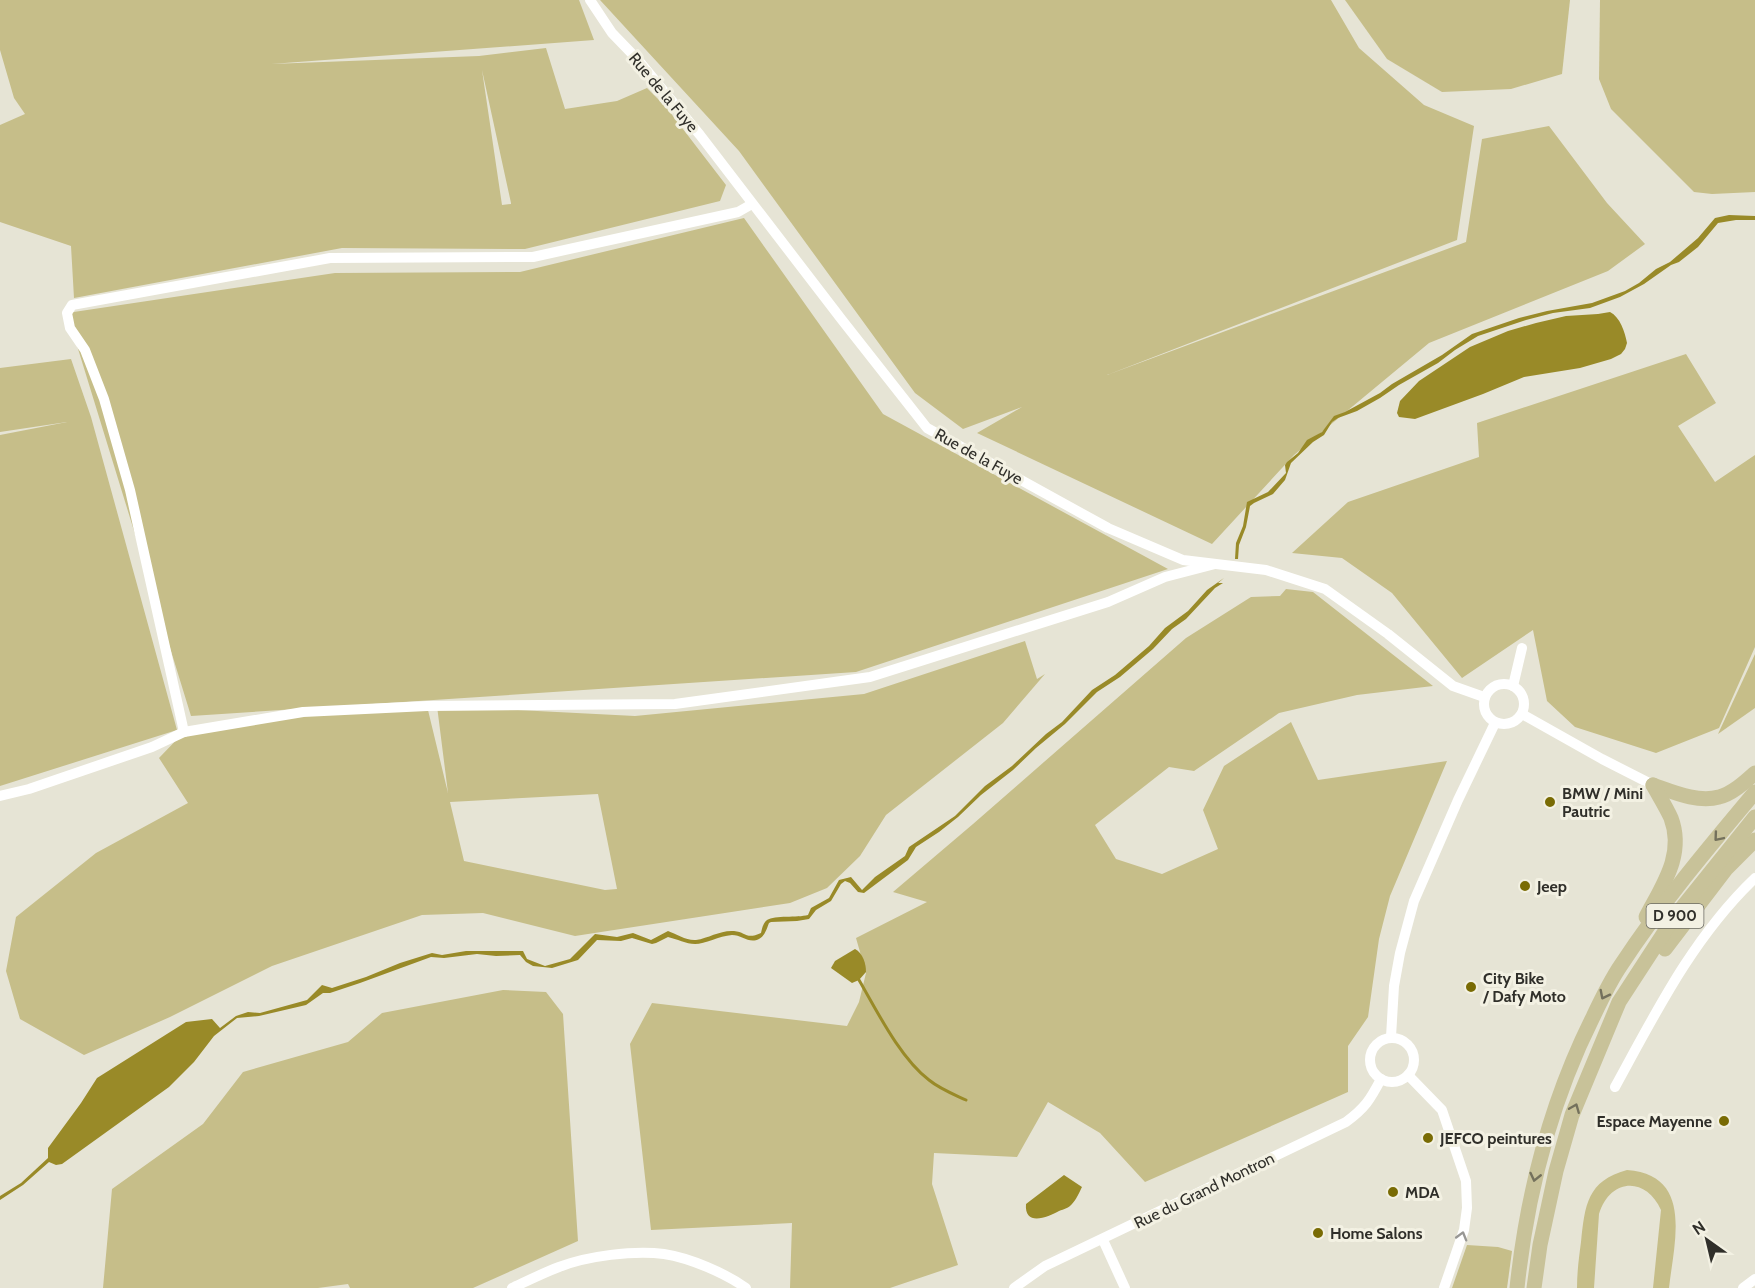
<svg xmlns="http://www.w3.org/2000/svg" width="1755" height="1288" viewBox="0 0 1755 1288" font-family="Cabin,sans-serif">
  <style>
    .green { fill: #c6be89; fill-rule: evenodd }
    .water { fill: #998a28 }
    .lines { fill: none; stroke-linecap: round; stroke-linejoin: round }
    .stream { stroke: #998a28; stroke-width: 3 }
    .minor { stroke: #fff; stroke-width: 10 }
    .primary { stroke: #c8c299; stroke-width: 15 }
    .oneway { stroke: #74715c }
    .oneway2 { stroke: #989794 }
    .poi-dot { fill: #796b04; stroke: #f3f1e3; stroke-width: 2 }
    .labels { text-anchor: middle; stroke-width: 6; stroke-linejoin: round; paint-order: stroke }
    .shield { fill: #f3f1e3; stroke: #6a6962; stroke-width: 1.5 }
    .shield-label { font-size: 15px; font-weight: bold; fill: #302f2a }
    .street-label { font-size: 16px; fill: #302f2a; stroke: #f3f1e3 }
    .poi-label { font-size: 16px; font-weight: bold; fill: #302f2a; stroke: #f3f1e3; text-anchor: start }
  </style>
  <rect width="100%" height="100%" fill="#e6e4d5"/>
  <g class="green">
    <path d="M0,0H579L594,40L271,64L479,56L546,48L565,109L617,101L647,88L666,107L726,185L720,201L525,249L342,248L74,298L71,246L0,222V125L25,114L14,98L0,50ZM482,70L511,203V204L502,205Z"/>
    <path d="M600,0H1331L1359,48L1424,105L1474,126L1457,240L1107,375L1466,242L1482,139L1549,126L1607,203L1645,244L1608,271L1429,343L1294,455L1212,544L977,433L1022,407L963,429L915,393L739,151Z"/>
    <path d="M1345,0H1570L1562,74L1511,89L1442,92L1387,59Z"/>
    <path d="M1600,0H1755V192L1712,194L1694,192L1611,109L1599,79Z"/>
    <path d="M744,218L883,414L1168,569L856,672L191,716L67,313L335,273L520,272Z"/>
    <path d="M1686,354L1716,403L1678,426L1715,482L1755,455V647L1719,728L1656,753L1575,727L1547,701L1533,630L1462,678L1392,593L1342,558L1292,553L1348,502L1479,457L1477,423Z"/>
    <path d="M71,359L91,417L177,730L0,786V435L67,422L0,432V368Z"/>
    <path d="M1286,589L1313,592L1433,686L1357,695L1279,713L1194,771L1169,767L1095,825L1116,859L1162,874L1218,849L1203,810L1224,766L1291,722L1318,780L1447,761L1390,896L1379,939L1368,1017L1348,1046V1092L1145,1182L1100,1133L1048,1102L1017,1157L934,1153L932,1184L958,1265L890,1288H790L792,1223L651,1230L630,1044L652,1003L847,1026L859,1002L866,973L856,938L927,902L893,892L973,824L1186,638L1251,597L1280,596Z"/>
    <path d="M1025,641L1037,679L1045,674L1003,723L886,815L860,856L827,888L790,903L575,936L483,913L422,915L272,966L170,1017L84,1055L20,1019L6,971L16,917L96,853L188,803L159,758L184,732L303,712L427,706L448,793L437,706L635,716L864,694ZM598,794L617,889L605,890L464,861L450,802Z"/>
    <path d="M1755,654V708L1718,734Z"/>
    <path d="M503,990L546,992L563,1014L578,1241L473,1288H350L348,1284L318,1288H103L112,1189L203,1124L243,1072L348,1042L382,1013Z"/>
    <path d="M1627,1170C1694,1175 1674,1242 1669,1288H1653L1661,1210C1646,1176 1610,1178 1599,1214L1594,1288H1577C1577,1272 1579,1257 1581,1242C1585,1205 1587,1181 1627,1170Z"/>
    <path d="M1467,1245L1498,1247L1512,1251L1507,1288H1452Z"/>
  </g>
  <g class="water">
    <path d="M1729,215L1755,216V220H1736L1718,223L1698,247L1679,262L1671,265L1644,284L1620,297L1590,308L1553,313L1526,320L1478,336L1455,350L1438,363L1399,385L1380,398L1357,411L1338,418L1332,422L1324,435L1313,442L1291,463L1285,480L1273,494L1254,503L1250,506L1246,527L1239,545L1238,559H1235L1236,543L1243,526L1247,502L1268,492L1286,473L1285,465L1287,462L1298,453L1307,440L1322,432L1334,416L1345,412L1380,393L1392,384L1442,355L1472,334L1519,318L1547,311L1592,303L1625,291L1639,283L1656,269L1670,262L1698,238L1715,218Z"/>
    <path d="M1610,312C1620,317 1625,332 1627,343L1625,349L1621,354L1611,359L1580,368L1524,377L1483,394L1415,419L1399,417L1397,413L1400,401L1419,381L1470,347L1508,331L1536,323L1566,316L1598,314Z"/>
    <path d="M1224,578L1218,583H1223L1215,588L1186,619L1172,629L1153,649L1120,677L1097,692L1065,724L1036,748L1013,770L981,795L958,817L939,832L916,847L908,860L864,893L858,892L850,883L845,881L841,884L831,901L816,910L809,919L797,921L771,922L769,923C767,928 765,936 759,939C749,944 742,935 732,935C719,936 705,944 695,944C686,944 677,939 668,937L656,943L652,944L632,938L621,941L597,940L578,960L552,968L533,966L526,962L520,955L496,956L477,954L444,958L431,957L360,983L330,993H323L306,1005L259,1016L237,1018L214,1036L194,1062L169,1087L62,1164L56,1165L49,1162L23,1185L0,1200V1196L21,1183L48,1158V1148L81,1103L97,1078L186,1022L212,1019L220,1028L236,1016L248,1012L260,1013L307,1000L322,985L332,988L366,977L400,963L432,953L442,955L466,951H523L527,959L545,966L570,959L595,934L617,937L633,933L651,940L668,931C676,934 687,941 696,940C709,938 720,930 734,931C746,932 746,940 761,933C762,929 763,923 767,920C775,915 797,918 808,915L811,908L829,898L839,880L851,877L862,890L875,877L905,856L909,847L955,816L985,786L1012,766L1046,734L1062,722L1092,690L1115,675L1149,646L1165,628L1188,611L1207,590Z"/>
    <path d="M855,949C863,953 866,964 866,972L859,980L852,983L831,968L835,961Z"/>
    <path d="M1064,1175L1082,1187C1079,1193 1076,1200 1072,1204C1069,1208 1064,1209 1059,1211C1048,1217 1024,1227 1026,1204Z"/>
  </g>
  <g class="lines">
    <path class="stream" d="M859,980C877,1011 900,1058 929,1080C940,1089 953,1094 966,1100"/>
    <g class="minor">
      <path d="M590,0L612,33L639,61L700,135L842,320L927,428L1108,528L1183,560L1266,570L1325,589L1388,634L1453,686L1484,697"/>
      <circle cx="1504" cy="704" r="20"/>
      <path d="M1513,686L1522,648"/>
      <path d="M1522,714L1602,759L1653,785"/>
      <path d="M184,732L130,490L104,399L85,350L70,328L67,313L72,305L330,258L533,257L738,212L752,204"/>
      <path d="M0,796L29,789L152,747L184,732L303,712L427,706L675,704L870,677L1108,602L1165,577L1215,564"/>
      <path d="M1391,1037L1394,986L1400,953L1414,901L1458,800L1495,723"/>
      <circle cx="1392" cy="1060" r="22"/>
      <path d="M1408,1075L1442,1110L1466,1181L1467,1208L1464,1230L1444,1288"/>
      <path d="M1615,1087C1655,1014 1693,937 1755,878"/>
      <path d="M1103,1240L1125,1288"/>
      <path d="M512,1288C527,1281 543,1273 559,1267C587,1256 634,1250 664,1254C690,1258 725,1273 746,1288"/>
      <path d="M1014,1288L1045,1266L1346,1122C1365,1108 1370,1100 1381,1079"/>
      <path d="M1743,1288L1755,1279"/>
    </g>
    <g class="primary">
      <path d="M1653,785C1673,792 1698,803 1719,797C1732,794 1745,782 1755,773"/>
      <path d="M1646,917C1662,886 1685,855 1671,818C1666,807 1659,796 1653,785"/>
      <path d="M1665,949L1726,869L1755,840"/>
      <path d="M1517,1288C1527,1193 1550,1103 1593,1017C1601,1000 1610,981 1621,965C1661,904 1708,848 1755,792"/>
      <path d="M1534,1288L1540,1245L1545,1222L1556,1171L1572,1115L1619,1002L1673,919L1755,817"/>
    </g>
  </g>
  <defs><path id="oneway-chevron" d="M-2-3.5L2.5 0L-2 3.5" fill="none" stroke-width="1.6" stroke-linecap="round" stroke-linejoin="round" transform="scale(1.5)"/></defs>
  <g class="oneway">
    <use href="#oneway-chevron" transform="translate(1718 837) rotate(130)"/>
    <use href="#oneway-chevron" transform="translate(1604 995) rotate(117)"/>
    <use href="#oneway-chevron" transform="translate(1575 1108) rotate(-68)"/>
    <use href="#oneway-chevron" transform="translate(1535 1177) rotate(103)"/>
  </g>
  <use class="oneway2" href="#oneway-chevron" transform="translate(1462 1236) rotate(-74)"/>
  <g class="poi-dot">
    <circle cx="1550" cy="802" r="6"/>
    <circle cx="1525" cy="886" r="6"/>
    <circle cx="1471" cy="987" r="6"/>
    <circle cx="1724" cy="1121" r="6"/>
    <circle cx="1428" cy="1138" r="6"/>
    <circle cx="1393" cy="1192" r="6"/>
    <circle cx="1318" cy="1233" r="6"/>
  </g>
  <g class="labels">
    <rect class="shield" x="1646.5" y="904" width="57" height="24" rx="4.5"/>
    <g class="shield-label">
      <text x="1675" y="921">D 900</text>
    </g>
    <g class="street-label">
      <text transform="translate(664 92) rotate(50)" y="6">Rue de la Fuye</text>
      <text transform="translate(979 456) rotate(29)" y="6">Rue de la Fuye</text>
      <text transform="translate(1204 1190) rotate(-26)" y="6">Rue du Grand Montron</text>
    </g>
    <g class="poi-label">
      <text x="1562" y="799">BMW / Mini<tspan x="1562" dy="18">Pautric</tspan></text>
      <text x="1537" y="892">Jeep</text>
      <text x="1483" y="984">City Bike<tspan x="1483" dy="18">/ Dafy Moto</tspan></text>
      <text x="1712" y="1127" text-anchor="end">Espace Mayenne</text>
      <text x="1440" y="1144">JEFCO peintures</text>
      <text x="1405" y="1198">MDA</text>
      <text x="1330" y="1239">Home Salons</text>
    </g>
  </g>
  <g transform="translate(1707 1240) rotate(326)" stroke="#f3f1e3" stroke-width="4.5" paint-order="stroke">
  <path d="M0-4.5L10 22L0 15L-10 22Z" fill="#302f2a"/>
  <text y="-9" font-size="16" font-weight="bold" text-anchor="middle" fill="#302f2a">N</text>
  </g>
</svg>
